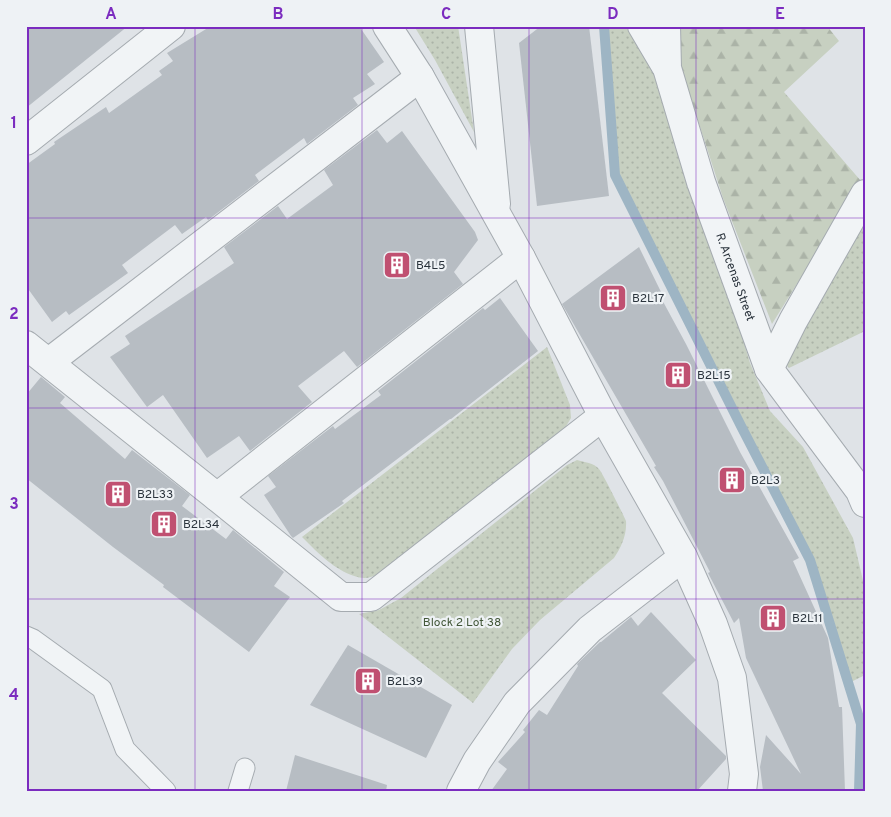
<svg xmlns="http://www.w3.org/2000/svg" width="891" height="817" viewBox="0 0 891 817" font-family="Overpass,sans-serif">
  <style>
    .green { fill: url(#green-dots) }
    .forest { fill: url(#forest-firs) }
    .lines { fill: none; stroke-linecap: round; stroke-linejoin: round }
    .stream { stroke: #9eb5c4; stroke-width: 10 }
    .building { fill: #b7bdc3 }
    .lane-casing { stroke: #a5abb0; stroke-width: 21 }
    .street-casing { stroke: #a5abb0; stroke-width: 30 }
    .lane { stroke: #f1f4f6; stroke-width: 19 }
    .street { stroke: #f1f4f6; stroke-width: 28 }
    .grid { fill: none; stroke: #7b2cbf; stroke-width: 1; stroke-opacity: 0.55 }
    .labels { text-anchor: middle; stroke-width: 4.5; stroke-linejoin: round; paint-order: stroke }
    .poi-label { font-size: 12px; fill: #2a333c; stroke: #eef2f5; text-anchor: start }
    .street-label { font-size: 12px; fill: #2a333c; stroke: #eef2f5 }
    .park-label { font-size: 12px; fill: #425738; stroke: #eef2f5 }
    .neatline { fill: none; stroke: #7b2cbf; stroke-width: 2 }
    .grid-label { font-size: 16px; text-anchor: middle; font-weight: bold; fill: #7b2cbf }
  </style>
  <defs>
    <pattern id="green-dots" width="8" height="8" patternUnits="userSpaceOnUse" patternTransform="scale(1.25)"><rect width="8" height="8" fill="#c7d0c1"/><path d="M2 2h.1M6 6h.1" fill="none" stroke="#abb3a7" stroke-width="1.8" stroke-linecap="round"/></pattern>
    <pattern id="forest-firs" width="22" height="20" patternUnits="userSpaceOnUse" patternTransform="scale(1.25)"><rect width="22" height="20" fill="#c7d0c1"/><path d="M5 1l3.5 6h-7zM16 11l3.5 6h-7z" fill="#abb3a7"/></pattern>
  </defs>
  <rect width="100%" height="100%" fill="#dfe3e7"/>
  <g class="green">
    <path d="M414,26H458L474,132L435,60Z"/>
    <path d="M604,26H625L653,62L669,115L675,145L702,209L728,287L750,363L770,411L803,447L853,538L865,589V675L849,683L810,560L741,426L615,175Z"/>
    <path d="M865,221V331L789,368L783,361Z"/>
    <path d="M547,347L570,405L571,418L565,428L379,574C374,576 369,578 364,578C340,576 318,553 302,537Z"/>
    <path d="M577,460C584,462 594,463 599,469C602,472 625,518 626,521C627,535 621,548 614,558L540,620L512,649L473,703L359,614L379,610L401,598L567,465Z"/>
  </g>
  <path class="forest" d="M677,26H827L839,41L784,92L861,181L772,324L723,198L680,65Z"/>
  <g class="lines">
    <path class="stream" d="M604,26L615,175L741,426L810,560L861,724L859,791"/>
  </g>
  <g class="building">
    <path d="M26,26H128L26,108Z"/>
    <path d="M211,26H359L384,62L367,74L375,84L353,98L358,105L307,144L304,138L255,175L259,181L208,220L206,217L182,234L175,225L122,265L128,273L69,315L66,311L52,322L26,286V165L55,144L54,142L106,107L109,113L162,75L159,71L173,61L167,53Z"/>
    <path d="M541,26H589L609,196L537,206L519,43Z"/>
    <path d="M377,130L387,143L402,131L475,232L478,240L454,272L463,284L357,367L344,351L298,386L312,402L250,451L239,436L207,458L163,395L147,407L110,357L130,344L125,336L234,263L224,247L278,206L287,219L333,185L324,170Z"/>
    <path d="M639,247L662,294L660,296L686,344L740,452L799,558L793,561L828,638L839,707H842L845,791H763L760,767L766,735L801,774L746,658L739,618L734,623L708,573L710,572L663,481L654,467L656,466L562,304Z"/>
    <path d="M500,298L538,351L451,419H450L342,501L344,503L293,538L291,536L264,495L276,487L268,476L333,426L335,429L381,395L378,391L483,308L485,310Z"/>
    <path d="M41,377L65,397L60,403L125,459L132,450L190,495L182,506L226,539L233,530L284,572L274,586L290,597L249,652L163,587L164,585L113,547L26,478V395Z"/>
    <path d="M651,612L696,660L662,693L726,756V759L697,791H491L507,769L498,762L525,732L523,730L539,710L547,715L578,666L577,664L600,642H601L631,617L638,626Z"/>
    <path d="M348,645L452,705L426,758L310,705Z"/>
    <path d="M295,755L387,785L386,791H286Z"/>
  </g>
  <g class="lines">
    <g class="lane-casing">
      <g id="lane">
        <path d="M26,636L33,639L102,689L125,749L166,791"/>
        <path d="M238,791L245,768"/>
      </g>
    </g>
    <g class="street-casing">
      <g id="street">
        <path d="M387,26L420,77L521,258L603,416L683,557L713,624L732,678L744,774L742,791"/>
        <path d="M479,26L496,204"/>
        <path d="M642,26L665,65"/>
        <path id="s1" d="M666,26L667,68L701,182L769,369L860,491L865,503"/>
        <path d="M26,141L171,26"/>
        <path d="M26,345L217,497L341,597H371L603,416"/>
        <path d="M49,362L420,77"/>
        <path d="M769,369L793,321L865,194"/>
        <path d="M217,497L521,258"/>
        <path d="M461,791L477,761L517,703L590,629L683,557"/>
      </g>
    </g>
    <use href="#lane" class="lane"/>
    <use href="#street" class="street"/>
  </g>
  <path class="grid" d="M195,26V791M362,26V791M529,26V791M696,26V791M26,218H865M26,408H865M26,599H865"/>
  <defs>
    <g id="building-square" transform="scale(1.4375)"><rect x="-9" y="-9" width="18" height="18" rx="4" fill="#c05071" stroke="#eef2f5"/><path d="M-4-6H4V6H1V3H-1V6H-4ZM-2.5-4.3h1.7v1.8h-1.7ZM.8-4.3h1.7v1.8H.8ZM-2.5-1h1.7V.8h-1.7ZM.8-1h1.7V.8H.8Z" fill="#fff"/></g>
  </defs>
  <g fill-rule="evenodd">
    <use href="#building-square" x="397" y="265"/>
    <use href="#building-square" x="613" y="298"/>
    <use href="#building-square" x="678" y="375"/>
    <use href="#building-square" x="732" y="480"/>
    <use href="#building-square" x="118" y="494"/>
    <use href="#building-square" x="164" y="524"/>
    <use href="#building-square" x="773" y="618"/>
    <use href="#building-square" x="368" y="681"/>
  </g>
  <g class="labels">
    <g class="poi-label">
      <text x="416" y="269">B4L5</text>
      <text x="632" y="302">B2L17</text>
      <text x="697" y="379">B2L15</text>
      <text x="751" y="484">B2L3</text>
      <text x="137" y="498">B2L33</text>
      <text x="183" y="528">B2L34</text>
      <text x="792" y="622">B2L11</text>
      <text x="387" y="685">B2L39</text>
    </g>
    <g class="street-label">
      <text dy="4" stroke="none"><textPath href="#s1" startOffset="262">R. Arcenas Street</textPath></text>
    </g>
    <g class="park-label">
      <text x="462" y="626">Block 2 Lot 38</text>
    </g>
  </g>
  <rect width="891" height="817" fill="none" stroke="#eef2f5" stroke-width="55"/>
  <rect x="28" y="28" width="836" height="762" class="neatline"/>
  <g class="grid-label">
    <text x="111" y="19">A</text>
    <text x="278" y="19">B</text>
    <text x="446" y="19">C</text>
    <text x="613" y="19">D</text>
    <text x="780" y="19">E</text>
    <text x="14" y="128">1</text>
    <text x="14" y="319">2</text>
    <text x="14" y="509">3</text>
    <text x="14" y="700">4</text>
  </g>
</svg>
